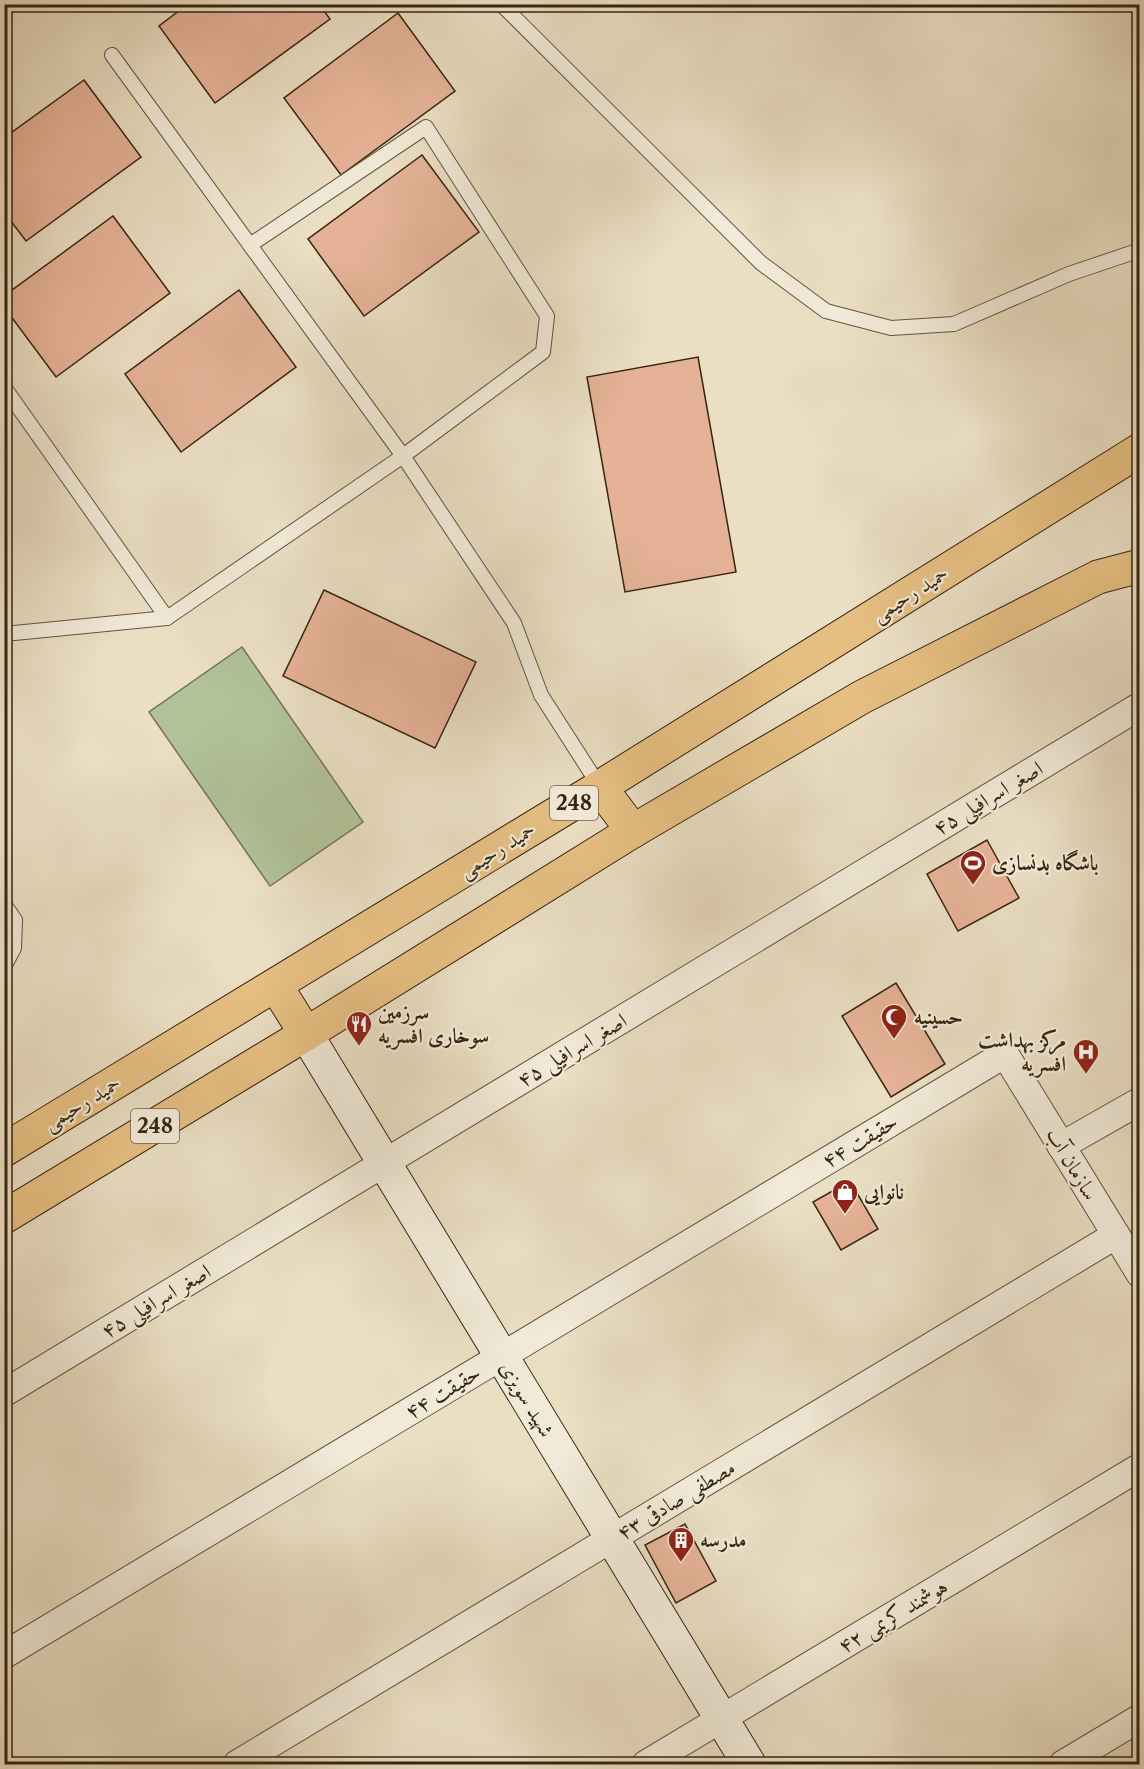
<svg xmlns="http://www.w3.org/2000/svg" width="1144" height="1769" viewBox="0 0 1144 1769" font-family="'Libre Caslon Text',Amiri,serif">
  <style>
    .green { fill: #b1c298; stroke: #747454; stroke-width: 1.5 }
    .building { fill: #e5b297; stroke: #372511; stroke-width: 1.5 }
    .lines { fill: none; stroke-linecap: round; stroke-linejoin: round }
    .service-casing { stroke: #64533e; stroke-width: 16 }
    .minor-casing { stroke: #64533e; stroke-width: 29 }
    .secondary-casing { stroke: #372511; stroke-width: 35 }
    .primary-casing { stroke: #372511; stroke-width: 35 }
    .service { stroke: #f1ead8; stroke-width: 14 }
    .minor { stroke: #f1ead8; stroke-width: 27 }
    .secondary { stroke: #f1ead8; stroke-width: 33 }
    .primary { stroke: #e5bf82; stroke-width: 33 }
    .labels { text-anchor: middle; stroke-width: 4.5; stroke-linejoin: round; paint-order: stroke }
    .shield { fill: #f1ead8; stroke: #6f604d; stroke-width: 1.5 }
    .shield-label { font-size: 20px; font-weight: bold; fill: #372511 }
    .street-label { font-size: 21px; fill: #372511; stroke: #f1ead8 }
    .poi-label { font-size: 21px; font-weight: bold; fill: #372511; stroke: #f1ead8; text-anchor: start }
  </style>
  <rect width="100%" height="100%" fill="#eadec3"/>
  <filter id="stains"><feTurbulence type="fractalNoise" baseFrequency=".00333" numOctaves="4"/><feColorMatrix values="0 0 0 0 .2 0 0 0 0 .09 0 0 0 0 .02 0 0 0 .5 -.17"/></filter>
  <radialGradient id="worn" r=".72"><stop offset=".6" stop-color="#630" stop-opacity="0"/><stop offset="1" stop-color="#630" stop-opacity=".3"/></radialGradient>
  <path class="green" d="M242,647L363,822L270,886L149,712Z"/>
  <g class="building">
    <path d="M188,4H319L330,19L215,103L159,26Z"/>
    <path d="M398,13L455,91L341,175L284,98Z"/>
    <path d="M84,80L141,157L26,241L4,212V138Z"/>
    <path d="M422,155L479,232L364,316L308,239Z"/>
    <path d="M113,216L170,293L56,377L4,307V296Z"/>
    <path d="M239,290L296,367L181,452L125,374Z"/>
    <path d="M698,357L736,572L625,592L587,377Z"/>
    <path d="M324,590L476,662L435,748L283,676Z"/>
    <path d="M987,840L1019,898L958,931L927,874Z"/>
    <path d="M896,983L945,1064L891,1097L842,1016Z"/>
    <path d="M850,1181L878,1229L841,1250L813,1202Z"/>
    <path d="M685,1524L716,1581L676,1603L645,1545Z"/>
  </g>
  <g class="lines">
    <g class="service-casing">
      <g id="service">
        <path d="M501,4L761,263L826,311L891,328L954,324L1069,274L1140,250"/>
        <path d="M112,55L403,456L514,623L541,695L600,787"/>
        <path d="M4,387L167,618L403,456L543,352L547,316L426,127L250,245"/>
        <path d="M4,634L167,618"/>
        <path d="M4,904L15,920L14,948L4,967"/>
      </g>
    </g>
    <g class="minor-casing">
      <g id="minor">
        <path d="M1061,1146L1140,1101"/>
        <path d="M4,1393L1140,706"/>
        <path d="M4,1655L1005,1054L1140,1274"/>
        <path d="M237,1764L1116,1235"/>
        <path d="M646,1764L1140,1467"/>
        <path d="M1063,1764L1140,1718"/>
      </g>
    </g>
    <g class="secondary-casing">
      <path id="secondary" d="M306,1034L749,1764"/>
    </g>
    <g class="primary-casing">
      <g id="primary">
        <path d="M600,787L633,831"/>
        <path d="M276,986L306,1034"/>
        <path d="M4,1150L600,787L1140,450"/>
        <path d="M4,1217L306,1034L633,831L862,697L1098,577L1140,566"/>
      </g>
    </g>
    <use href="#service" class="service"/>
    <use href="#minor" class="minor"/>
    <use href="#secondary" class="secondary"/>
    <use href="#primary" class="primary"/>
  </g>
  <defs>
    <g id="stadium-pin" transform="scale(1.35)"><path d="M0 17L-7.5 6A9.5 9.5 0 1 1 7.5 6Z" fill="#8f2418" stroke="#f1ead8"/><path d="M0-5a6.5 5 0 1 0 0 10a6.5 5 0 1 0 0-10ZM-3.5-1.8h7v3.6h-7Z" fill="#fff"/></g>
    <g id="mosque-pin" transform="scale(1.35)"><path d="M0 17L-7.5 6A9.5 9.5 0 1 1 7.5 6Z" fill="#8f2418" stroke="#f1ead8"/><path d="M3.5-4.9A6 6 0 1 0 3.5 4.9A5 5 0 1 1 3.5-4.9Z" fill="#fff"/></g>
    <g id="restaurant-pin" transform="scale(1.35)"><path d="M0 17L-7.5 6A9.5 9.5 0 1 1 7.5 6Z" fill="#8f2418" stroke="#f1ead8"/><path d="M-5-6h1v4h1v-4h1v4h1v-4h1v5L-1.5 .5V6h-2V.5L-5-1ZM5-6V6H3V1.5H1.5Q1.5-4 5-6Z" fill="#fff"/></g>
    <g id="hospital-pin" transform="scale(1.35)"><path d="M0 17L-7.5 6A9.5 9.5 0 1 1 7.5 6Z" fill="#8f2418" stroke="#f1ead8"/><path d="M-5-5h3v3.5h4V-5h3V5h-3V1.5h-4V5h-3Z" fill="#fff"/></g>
    <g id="shop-pin" transform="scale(1.35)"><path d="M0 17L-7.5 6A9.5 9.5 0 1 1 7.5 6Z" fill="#8f2418" stroke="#f1ead8"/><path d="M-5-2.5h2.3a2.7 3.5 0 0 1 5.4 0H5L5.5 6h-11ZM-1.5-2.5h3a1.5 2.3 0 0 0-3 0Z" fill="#fff"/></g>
    <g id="building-pin" transform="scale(1.35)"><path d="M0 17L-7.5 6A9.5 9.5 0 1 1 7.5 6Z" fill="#8f2418" stroke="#f1ead8"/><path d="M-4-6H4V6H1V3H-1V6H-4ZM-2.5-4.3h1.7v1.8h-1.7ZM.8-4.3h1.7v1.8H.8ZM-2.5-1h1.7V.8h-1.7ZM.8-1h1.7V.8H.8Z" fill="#fff"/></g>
  </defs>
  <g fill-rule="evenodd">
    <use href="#stadium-pin" x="973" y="863"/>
    <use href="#mosque-pin" x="894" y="1017"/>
    <use href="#restaurant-pin" x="359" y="1024"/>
    <use href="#hospital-pin" x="1086" y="1052"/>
    <use href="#shop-pin" x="845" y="1192"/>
    <use href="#building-pin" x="681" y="1540"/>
  </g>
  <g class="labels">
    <g class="shield">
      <rect x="550" y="786" width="48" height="34" rx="4.5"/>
      <rect x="131" y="1109" width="48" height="34" rx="4.5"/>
    </g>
    <g class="shield-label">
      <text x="574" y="810">248</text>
      <text x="155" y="1133">248</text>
    </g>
    <g class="street-label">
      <text transform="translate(910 594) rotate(-32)" y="7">حمید رحیمی</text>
      <text transform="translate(988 798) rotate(-31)" y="7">اصغر اسرافیلی ۴۵</text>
      <text transform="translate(497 850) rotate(-32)" y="7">حمید رحیمی</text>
      <text transform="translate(572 1050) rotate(-31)" y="7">اصغر اسرافیلی ۴۵</text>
      <text transform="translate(82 1103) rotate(-31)" y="7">حمید رحیمی</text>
      <text transform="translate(860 1141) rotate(-31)" y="7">حقیقت ۴۴</text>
      <text transform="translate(1072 1164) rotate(59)" y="7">سازمان آب</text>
      <text transform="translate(156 1301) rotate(-31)" y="7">اصغر اسرافیلی ۴۵</text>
      <text transform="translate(443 1392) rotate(-31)" y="7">حقیقت ۴۴</text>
      <text transform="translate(527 1399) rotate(59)" y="7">شهید سویزی</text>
      <text transform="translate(676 1500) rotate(-31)" y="7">مصطفی صادقی ۴۳</text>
      <text transform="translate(893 1616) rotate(-31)" y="7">هوشمند کریمی ۴۲</text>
    </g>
    <g class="poi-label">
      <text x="992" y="870">باشگاه بدنسازی</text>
      <text x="378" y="1019">سرزمین<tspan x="378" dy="24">سوخاری افسریه</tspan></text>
      <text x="914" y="1024">حسینیه</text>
      <text x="1066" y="1047" text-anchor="end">مرکز بهداشت<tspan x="1066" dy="24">افسریه</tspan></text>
      <text x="864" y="1199">نانوایی</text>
      <text x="700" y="1547">مدرسه</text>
    </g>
  </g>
  <rect width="1144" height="1769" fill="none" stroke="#eadec3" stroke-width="24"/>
  <rect x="6" y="6" width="1132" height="1757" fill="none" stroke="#372511" stroke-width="3"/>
  <rect x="12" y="12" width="1120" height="1745" fill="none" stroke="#372511" stroke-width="1.5"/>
  <rect width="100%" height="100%" filter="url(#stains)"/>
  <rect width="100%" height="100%" fill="url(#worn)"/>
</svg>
